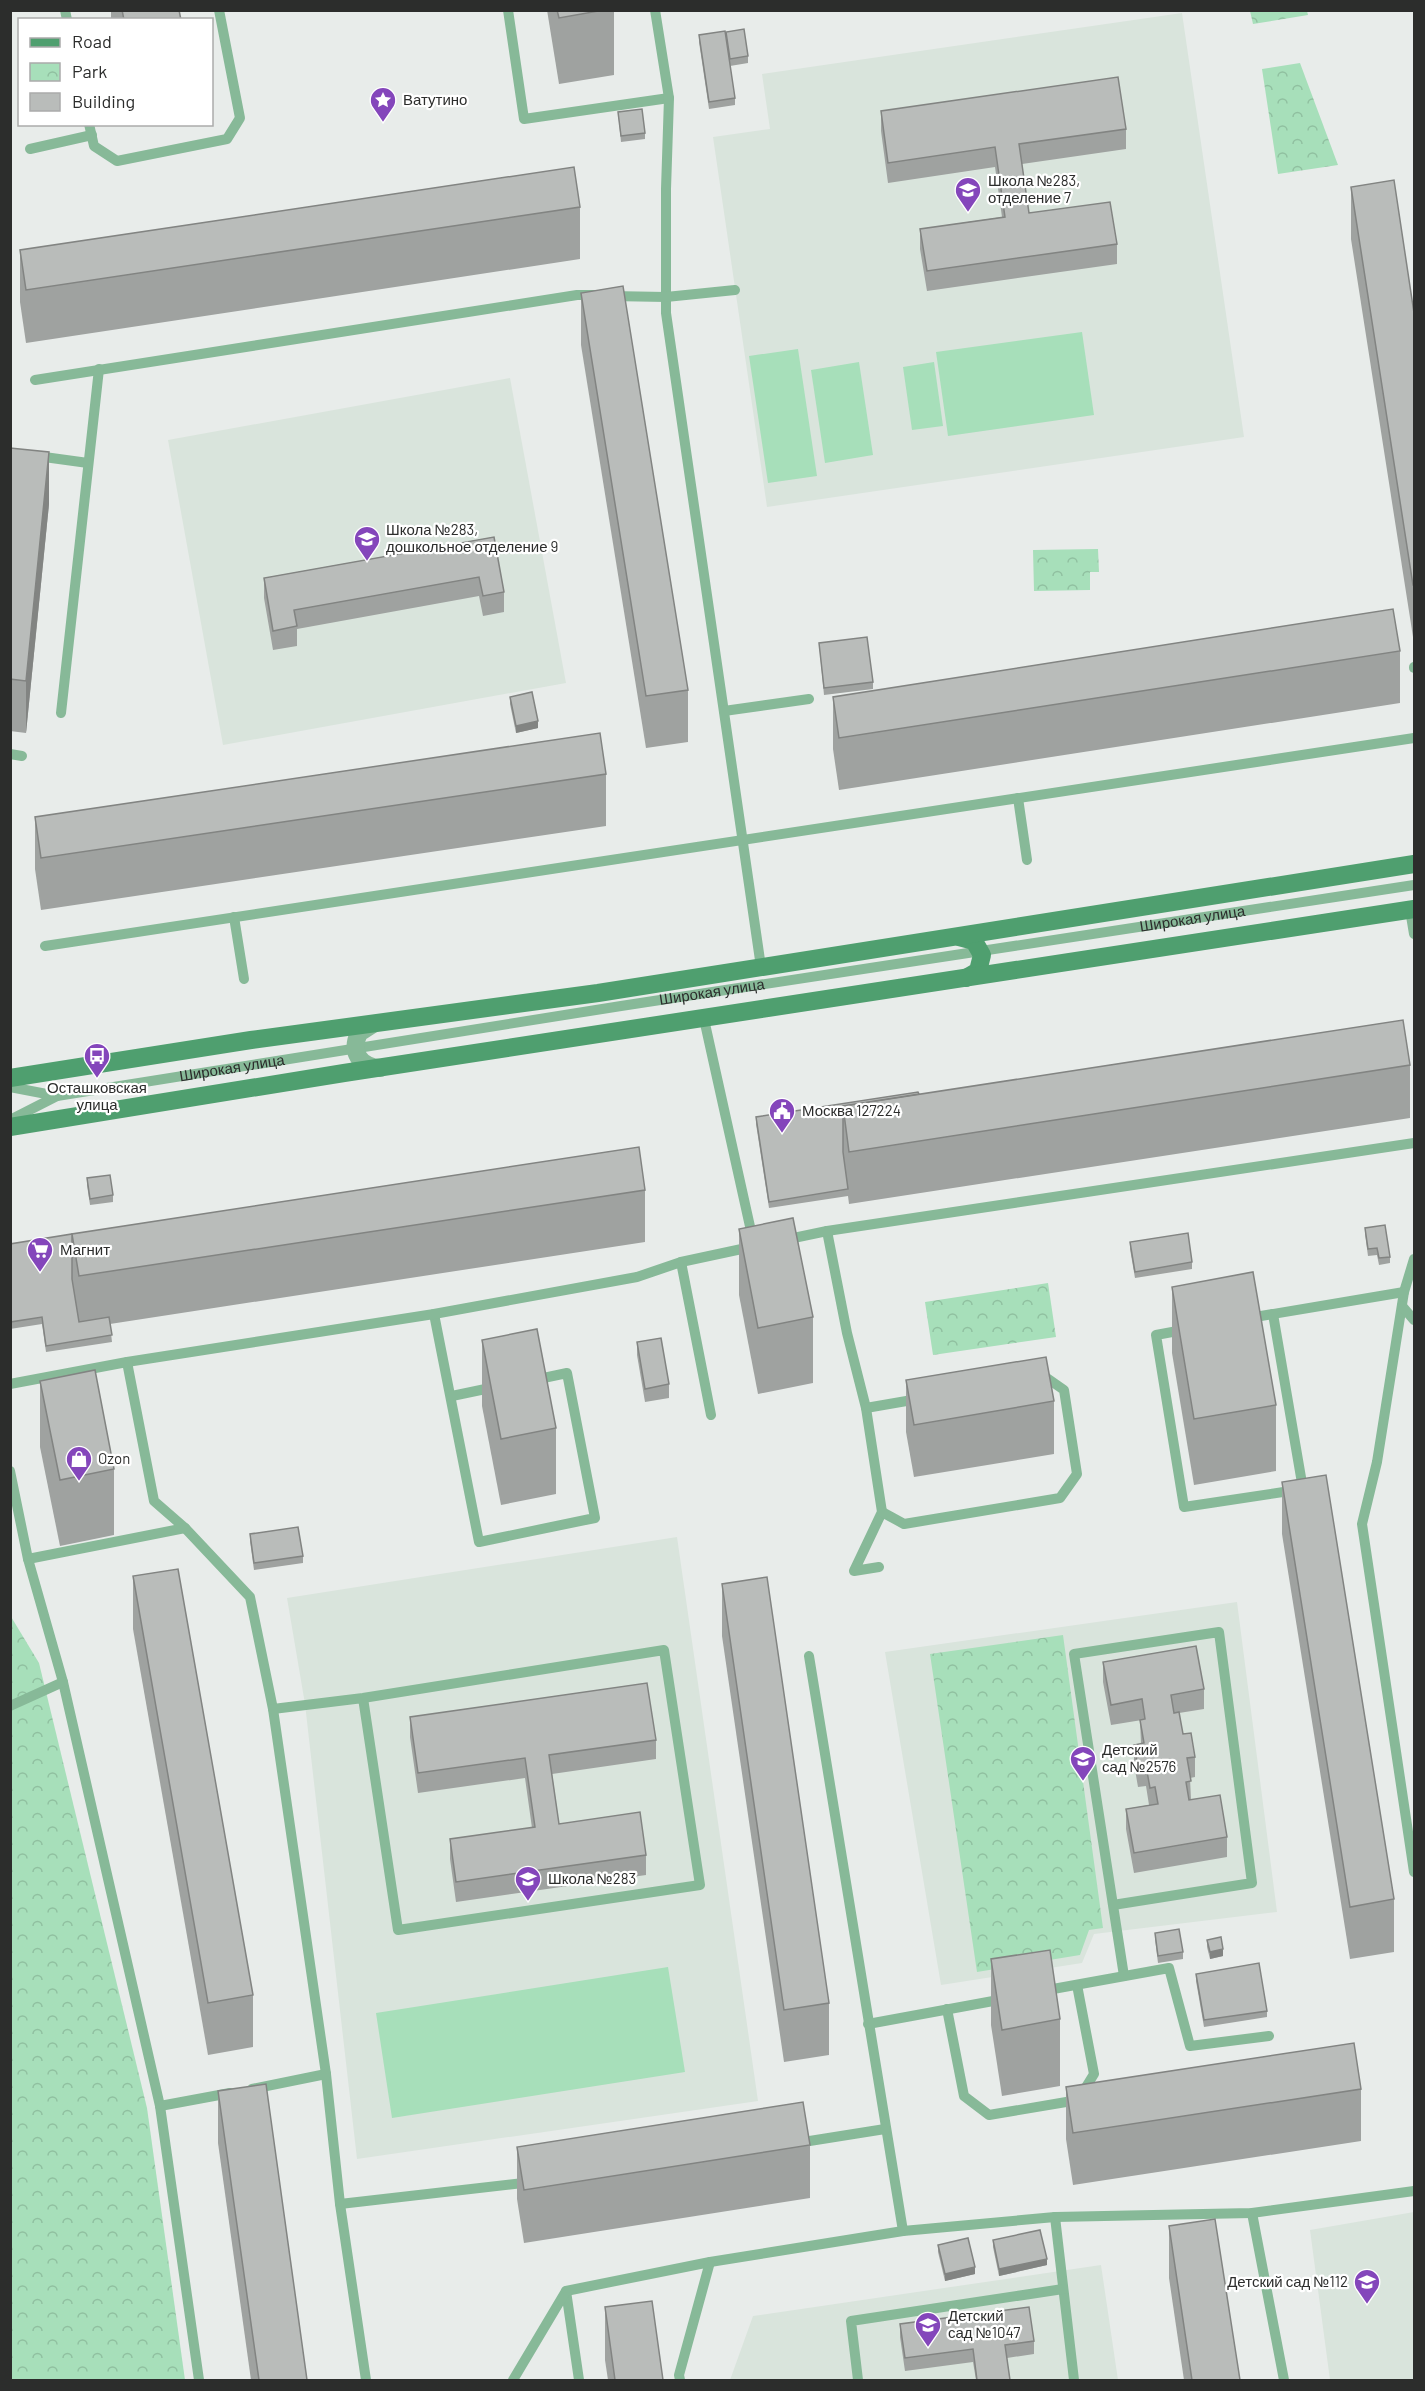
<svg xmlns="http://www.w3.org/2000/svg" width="1425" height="2391" viewBox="0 0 1425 2391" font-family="Barlow,sans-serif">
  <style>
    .built { fill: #d9e4dc }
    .grass { fill: #a7dfba }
    .park { fill: url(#park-crowns) }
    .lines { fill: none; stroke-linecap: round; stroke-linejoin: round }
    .lane { stroke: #87b998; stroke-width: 10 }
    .street { stroke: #87b998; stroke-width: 18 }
    .secondary { stroke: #4f9f6f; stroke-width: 18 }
    .wall { fill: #9fa2a0 }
    .shaded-wall { fill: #828482 }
    .building { fill: #b9bcba; stroke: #828482; stroke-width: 1.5 }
    .labels { text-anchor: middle; stroke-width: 4.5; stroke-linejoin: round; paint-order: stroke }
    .poi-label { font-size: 15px; fill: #2c2d2c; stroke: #fff; text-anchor: start }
    .street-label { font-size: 15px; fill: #2c2d2c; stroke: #fff }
  </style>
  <defs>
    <pattern id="park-crowns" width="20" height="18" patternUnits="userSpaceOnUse" patternTransform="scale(1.5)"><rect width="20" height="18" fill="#a7dfba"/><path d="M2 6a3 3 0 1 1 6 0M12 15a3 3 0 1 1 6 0" fill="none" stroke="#90c0a0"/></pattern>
  </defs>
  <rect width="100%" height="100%" fill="#e8ecea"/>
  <g class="built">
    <path d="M1182,13L1244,437L767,507L713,137L770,129L762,74Z"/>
    <path d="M510,378L566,683L223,745L168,440Z"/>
    <path d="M677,1537L758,2101L357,2159L305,1704L287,1598Z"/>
    <path d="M1237,1602L1277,1912L1094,1934L1082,1963L941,1985L885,1652Z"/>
    <path d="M1414,2212V2380H1330L1310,2230Z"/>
    <path d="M1101,2265L1118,2380H730L753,2316Z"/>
  </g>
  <g class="grass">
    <path d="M1082,332L1094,415L948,436L936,352Z"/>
    <path d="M798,349L817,476L768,483L749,356Z"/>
    <path d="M859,362L873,455L825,463L811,370Z"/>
    <path d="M934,362L943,426L912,430L903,367Z"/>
    <path d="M668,1967L685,2072L392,2118L376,2013Z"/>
  </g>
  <g class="park">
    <path d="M1250,11H1307L1308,15L1253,24Z"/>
    <path d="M1300,63L1338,165L1278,174L1262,69Z"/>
    <path d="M1098,549L1099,572H1090V590L1034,591L1033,550Z"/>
    <path d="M1048,1283L1056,1337L933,1355L925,1302Z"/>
    <path d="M10,1615L39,1663L147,2108L185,2380H11Z"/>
    <path d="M1063,1635L1103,1928L1089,1930L1080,1955L977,1972L930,1654Z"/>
  </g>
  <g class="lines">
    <g class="lane">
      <path d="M65,10L67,20"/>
      <path d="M508,10L524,119L669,98"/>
      <path d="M655,10L669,98L666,189V313L761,967"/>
      <path d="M89,124L94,146L117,161L227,139L240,118L219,10"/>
      <path d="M30,149L92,135"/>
      <path d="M610,296L666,297L735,290"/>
      <path d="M35,380L577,295H594"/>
      <path d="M37,456L88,463"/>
      <path d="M1414,667V668"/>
      <path d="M724,711L809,699"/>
      <path d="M61,713L99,369"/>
      <path d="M10,754L22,756"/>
      <path d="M1018,798L1027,860"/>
      <path d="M1410,910L1414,934"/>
      <path d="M234,917L244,979"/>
      <path d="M45,946L1414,738"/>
      <path d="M704,1019L753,1240"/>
      <path id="s1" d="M10,1087L57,1096L621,1006L1414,885"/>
      <path d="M10,1120L57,1096"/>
      <path d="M827,1231L847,1333L866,1408L882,1512L854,1571L879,1567"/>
      <path d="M784,1240L827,1231L1414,1143"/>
      <path d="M1414,1259L1404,1292L1377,1462L1362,1524L1414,1872"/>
      <path d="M681,1262L711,1415"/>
      <path d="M1402,1306L1414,1320"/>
      <path d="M434,1314L479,1542L595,1518L567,1373L534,1380"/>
      <path d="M1249,1318L1404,1292"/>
      <path d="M1183,1330L1156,1335L1184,1507L1303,1489L1273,1314"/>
      <path d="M127,1362L434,1314L637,1277L681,1262L751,1247"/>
      <path d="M10,1384L127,1362L154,1501L185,1528L250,1597L273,1709L326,2074L340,2204L366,2380"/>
      <path d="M452,1396L495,1387"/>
      <path d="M866,1408L918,1399"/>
      <path d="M10,1471L28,1559"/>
      <path d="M882,1512L904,1524L1060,1498L1077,1474L1064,1390L1044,1376L1039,1377"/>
      <path d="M185,1528L28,1559L63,1682L160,2106L199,2380"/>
      <path d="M809,1656L903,2231"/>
      <path d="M10,1706L63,1682"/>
      <path d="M273,1709L363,1698L664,1650L700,1885L398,1930L363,1698"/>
      <path d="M1113,1905L1252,1883L1219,1632L1074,1654L1117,1931L1124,1976"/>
      <path d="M1042,1991L1169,1968L1190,2046L1269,2036"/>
      <path d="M947,2009L964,2096L989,2115L1078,2100L1094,2074L1077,1985"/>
      <path d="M868,2024L1004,1999"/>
      <path d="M252,2089L326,2074"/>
      <path d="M160,2106L230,2093"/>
      <path d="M797,2143L885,2129"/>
      <path d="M340,2204L532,2182"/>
      <path d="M1252,2213L1284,2380"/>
      <path d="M1055,2217L1074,2380"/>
      <path d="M566,2291L579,2380"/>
      <path d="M513,2380L566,2291L710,2262L903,2231L1055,2217L1252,2213L1414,2191"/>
      <path d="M680,2380L679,2375L710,2262"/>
      <path d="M858,2380L851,2321L1063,2289"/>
    </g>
    <path class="street" d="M373,1024L359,1033C350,1052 360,1067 380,1068"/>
    <g class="secondary">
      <path d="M959,937L974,941L982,955L978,971L966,978"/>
      <path d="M10,1078L251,1040L598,993L1414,864"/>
      <path d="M10,1127L344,1073L1414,909"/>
    </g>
  </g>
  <g class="wall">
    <path d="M111,10H179L181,20H111Z"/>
    <path d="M547,10H614V75L559,84Z"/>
    <path d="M726,32L748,56V63L730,66L726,38Z"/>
    <path d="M699,35L735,98V105L709,109L699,42Z"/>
    <path d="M881,111L1126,129V149L1022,164L1029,213L1117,244V264L927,291L920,249V229L1002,217L995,167L888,183L881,131Z"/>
    <path d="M618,112L645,133V139L621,142Z"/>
    <path d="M1351,187L1414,313V637H1413L1351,239Z"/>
    <path d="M580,207V259L26,343L20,302V250Z"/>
    <path d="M581,293L688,690V742L646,748L581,345Z"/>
    <path d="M10,448L49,504L26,733L10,731Z"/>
    <path d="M494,537L504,592V612L483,616L479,596L297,629V646L273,650L264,598V578Z"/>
    <path d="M819,643L873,682V689L824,695Z"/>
    <path d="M1400,651V703L839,790L833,749V697Z"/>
    <path d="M510,697L538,728L516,733L510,704Z"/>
    <path d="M606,774V826L41,910L35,869V817Z"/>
    <path d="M1410,1065V1118L849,1204L848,1196L769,1208L756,1124V1117L919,1094Z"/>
    <path d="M87,1178L113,1195V1202L90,1205L87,1185Z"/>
    <path d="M645,1190V1242L110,1324L112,1342L46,1352L42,1324L10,1329V1244Z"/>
    <path d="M1365,1228L1390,1257V1263L1379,1265L1377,1255L1368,1256L1365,1234Z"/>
    <path d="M739,1229L813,1317V1383L758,1394L739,1295Z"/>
    <path d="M1130,1242L1192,1262V1269L1135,1278L1130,1249Z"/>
    <path d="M1172,1287L1276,1405V1471L1194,1485L1172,1353Z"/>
    <path d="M482,1340L556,1428V1494L501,1505L482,1406Z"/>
    <path d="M637,1342L669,1384V1398L645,1402L637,1355Z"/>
    <path d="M906,1380L1054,1401V1454L914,1477L906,1432Z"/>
    <path d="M40,1381L114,1469V1535L60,1546L40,1447Z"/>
    <path d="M1282,1482L1394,1899V1952L1350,1959L1282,1534Z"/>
    <path d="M250,1534L303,1556V1563L254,1570L250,1541Z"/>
    <path d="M133,1576L253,1995V2047L208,2055L133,1629Z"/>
    <path d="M722,1584L829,2003V2055L784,2062L722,1636Z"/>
    <path d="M1103,1662L1204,1689V1709L1179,1713L1183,1734L1195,1757V1777L1190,1778L1191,1800L1227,1837V1857L1134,1873L1126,1829V1809L1149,1805L1146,1786L1138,1787L1134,1764V1745L1141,1744L1140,1720H1142L1111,1725L1103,1682Z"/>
    <path d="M410,1717L656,1740V1759L552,1774L559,1824L646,1855V1875L456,1902L450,1859V1839L532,1828L525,1778L418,1793L410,1737Z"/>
    <path d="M1155,1933L1183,1952V1959L1158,1963L1155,1939Z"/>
    <path d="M1207,1940L1223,1956L1210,1959L1207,1947Z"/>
    <path d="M991,1959L1060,2019V2086L1002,2096L991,2025Z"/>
    <path d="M1196,1974L1267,2011V2017L1204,2027L1196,1981Z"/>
    <path d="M1066,2087L1361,2089V2141L1073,2185L1066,2139Z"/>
    <path d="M218,2091L307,2380H251L218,2143Z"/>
    <path d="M810,2145V2198L524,2243L517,2199V2147Z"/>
    <path d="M1169,2226L1240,2380H1184L1169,2278Z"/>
    <path d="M993,2240L1047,2265L999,2276L993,2247Z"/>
    <path d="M938,2245L975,2274L945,2281L938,2252Z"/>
    <path d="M605,2307L663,2380H608L605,2360Z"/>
    <path d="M900,2324L1034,2341V2354L1007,2358L1010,2380H976L973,2362L905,2371L900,2337Z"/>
  </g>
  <g class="shaded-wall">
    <path d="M49,452V504L26,733V681Z"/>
    <path d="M538,721V728L516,733V726Z"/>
    <path d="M1223,1949V1956L1210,1959V1952Z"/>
    <path d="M1047,2259V2265L999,2276V2269Z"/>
    <path d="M975,2267V2274L945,2281V2274Z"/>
  </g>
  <g class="building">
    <path d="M122,10H179L181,20H124Z"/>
    <path d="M557,10H604L559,18Z"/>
    <path d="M744,29L748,56L730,59L726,32Z"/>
    <path d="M725,31L735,98L709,102L699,35Z"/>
    <path d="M1118,77L1126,129L1019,144L1029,213L1110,202L1117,244L927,271L920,229L1005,217L995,147L888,163L881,111Z"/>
    <path d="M642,109L645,133L621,136L618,112Z"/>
    <path d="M574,167L580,207L26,290L20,250Z"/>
    <path d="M1394,180L1414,313V585H1413L1351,187Z"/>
    <path d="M623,286L688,690L646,696L581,293Z"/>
    <path d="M10,448L49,452L26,681L10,679Z"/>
    <path d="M494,537L504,592L483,596L479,577L294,610L297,626L273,631L264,578Z"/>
    <path d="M1393,609L1400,651L839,738L833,697Z"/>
    <path d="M867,637L873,682L824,688L819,643Z"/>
    <path d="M532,692L538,721L516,726L510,697Z"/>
    <path d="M600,733L606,774L41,858L35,817Z"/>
    <path d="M1403,1020L1410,1065L849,1152L843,1106Z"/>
    <path d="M918,1092L919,1094L843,1106V1152L848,1189L769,1202L756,1117Z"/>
    <path d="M639,1147L645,1190L79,1276L72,1234Z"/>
    <path d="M110,1175L113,1195L90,1199L87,1178Z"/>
    <path d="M793,1218L813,1317L758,1328L739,1229Z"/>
    <path d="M1385,1225L1390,1257L1379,1258L1377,1248L1368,1249L1365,1228Z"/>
    <path d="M1188,1233L1192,1262L1135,1272L1130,1242Z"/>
    <path d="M72,1234V1279L79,1322L109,1317L112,1335L46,1346L42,1317L10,1322V1244Z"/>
    <path d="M1253,1272L1276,1405L1194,1419L1172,1287Z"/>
    <path d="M537,1329L556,1428L501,1439L482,1340Z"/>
    <path d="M661,1338L669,1384L645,1389L637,1342Z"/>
    <path d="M1046,1357L1054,1401L914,1425L906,1380Z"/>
    <path d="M95,1370L114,1469L60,1480L40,1381Z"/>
    <path d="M1326,1475L1394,1899L1350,1907L1282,1482Z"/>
    <path d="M298,1527L303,1556L254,1563L250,1534Z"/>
    <path d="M178,1569L253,1995L208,2003L133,1576Z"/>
    <path d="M767,1577L829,2003L784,2010L722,1584Z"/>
    <path d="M1196,1646L1204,1689L1171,1695L1174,1713L1179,1712L1183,1734L1191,1733L1195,1757L1187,1758L1191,1781L1186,1782L1189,1800L1220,1795L1227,1837L1134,1853L1126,1809L1158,1804L1155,1787L1150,1788L1146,1766L1138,1767L1134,1745L1144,1743L1140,1720L1145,1719L1142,1699L1111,1705L1103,1662Z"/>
    <path d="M647,1683L656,1740L549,1755L559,1824L640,1812L646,1855L456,1882L450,1839L535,1827L525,1758L418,1773L410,1717Z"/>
    <path d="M1179,1929L1183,1952L1158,1956L1155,1933Z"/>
    <path d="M1221,1937L1223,1949L1210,1952L1207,1940Z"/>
    <path d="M1050,1950L1060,2019L1002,2030L991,1959Z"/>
    <path d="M1259,1963L1267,2011L1204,2020L1196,1974Z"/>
    <path d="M1354,2043L1361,2089L1073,2133L1066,2087Z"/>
    <path d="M266,2084L307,2380H259L218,2091Z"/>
    <path d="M803,2102L810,2145L524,2190L517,2147Z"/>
    <path d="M1215,2219L1240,2380H1192L1169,2226Z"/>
    <path d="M1040,2230L1047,2259L999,2269L993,2240Z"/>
    <path d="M968,2238L975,2267L945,2274L938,2245Z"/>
    <path d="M652,2301L663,2380H615L605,2307Z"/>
    <path d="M1029,2307L1034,2341L1005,2345L1010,2380H977L973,2349L905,2358L900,2324Z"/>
  </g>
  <defs>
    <g id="sight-pin" transform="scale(1.35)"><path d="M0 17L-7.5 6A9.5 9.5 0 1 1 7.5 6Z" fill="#8446bb" stroke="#fff"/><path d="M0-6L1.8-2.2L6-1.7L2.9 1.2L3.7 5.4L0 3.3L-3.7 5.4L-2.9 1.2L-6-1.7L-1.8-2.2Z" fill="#fff"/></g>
    <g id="school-pin" transform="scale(1.35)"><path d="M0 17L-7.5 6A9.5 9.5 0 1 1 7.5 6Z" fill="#8446bb" stroke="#fff"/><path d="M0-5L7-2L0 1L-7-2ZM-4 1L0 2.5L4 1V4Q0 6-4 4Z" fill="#fff"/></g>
    <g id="bus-pin" transform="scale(1.35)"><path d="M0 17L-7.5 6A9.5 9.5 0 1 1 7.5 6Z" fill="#8446bb" stroke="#fff"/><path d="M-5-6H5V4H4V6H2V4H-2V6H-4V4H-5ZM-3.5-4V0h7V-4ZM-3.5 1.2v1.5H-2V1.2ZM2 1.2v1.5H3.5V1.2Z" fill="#fff"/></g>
    <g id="civic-pin" transform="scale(1.35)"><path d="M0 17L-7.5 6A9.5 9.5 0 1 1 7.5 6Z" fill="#8446bb" stroke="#fff"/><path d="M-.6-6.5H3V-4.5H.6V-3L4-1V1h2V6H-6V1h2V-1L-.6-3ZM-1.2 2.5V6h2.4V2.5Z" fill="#fff"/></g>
    <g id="supermarket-pin" transform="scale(1.35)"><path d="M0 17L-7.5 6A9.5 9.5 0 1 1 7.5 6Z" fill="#8446bb" stroke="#fff"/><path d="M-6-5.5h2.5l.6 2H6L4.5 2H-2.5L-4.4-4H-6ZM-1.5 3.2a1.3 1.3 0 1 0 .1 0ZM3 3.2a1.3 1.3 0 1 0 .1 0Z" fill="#fff"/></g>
    <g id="shop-pin" transform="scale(1.35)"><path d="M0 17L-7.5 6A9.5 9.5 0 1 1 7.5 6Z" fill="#8446bb" stroke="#fff"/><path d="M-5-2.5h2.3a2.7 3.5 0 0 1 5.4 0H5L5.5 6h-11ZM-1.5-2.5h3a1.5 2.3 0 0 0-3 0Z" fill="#fff"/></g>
  </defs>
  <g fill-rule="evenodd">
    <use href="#sight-pin" x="383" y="100"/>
    <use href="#school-pin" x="968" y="190"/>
    <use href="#school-pin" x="367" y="539"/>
    <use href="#bus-pin" x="97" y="1056"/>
    <use href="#civic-pin" x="782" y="1111"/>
    <use href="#supermarket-pin" x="40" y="1250"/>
    <use href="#shop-pin" x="79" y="1459"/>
    <use href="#school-pin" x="1083" y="1759"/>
    <use href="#school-pin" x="528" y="1879"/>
    <use href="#school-pin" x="1367" y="2282"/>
    <use href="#school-pin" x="928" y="2325"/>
  </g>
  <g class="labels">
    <g class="poi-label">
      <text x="403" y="105">Ватутино</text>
      <text x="988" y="186">Школа №283,<tspan x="988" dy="17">отделение 7</tspan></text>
      <text x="386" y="535">Школа №283,<tspan x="386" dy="17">дошкольное отделение 9</tspan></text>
      <text x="97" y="1093" text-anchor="middle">Осташковская<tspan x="97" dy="17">улица</tspan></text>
      <text x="802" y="1116">Москва 127224</text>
      <text x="60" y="1255">Магнит</text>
      <text x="98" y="1464">Ozon</text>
      <text x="1102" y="1755">Детский<tspan x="1102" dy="17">сад №2576</tspan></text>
      <text x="548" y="1884">Школа №283</text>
      <text x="1348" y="2287" text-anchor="end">Детский сад №112</text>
      <text x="948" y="2321">Детский<tspan x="948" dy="17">сад №1047</tspan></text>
    </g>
    <g class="street-label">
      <text dy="5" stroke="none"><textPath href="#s1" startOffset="1197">Широкая улица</textPath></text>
      <text dy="5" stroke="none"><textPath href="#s1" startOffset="711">Широкая улица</textPath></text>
      <text dy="5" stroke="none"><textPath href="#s1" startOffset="225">Широкая улица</textPath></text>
    </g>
  </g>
  <rect width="1425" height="2391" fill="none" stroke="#2c2d2c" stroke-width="24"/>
  <rect x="18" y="18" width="195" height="108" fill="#ffffff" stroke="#ababab" stroke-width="1.5"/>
  <rect x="30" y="38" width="30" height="9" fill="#4f9f6f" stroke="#ababab" stroke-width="1.5"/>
  <text x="72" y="48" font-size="18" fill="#2c2d2c">Road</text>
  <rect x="30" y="63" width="30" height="18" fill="url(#park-crowns)" stroke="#ababab" stroke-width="1.5"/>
  <text x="72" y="78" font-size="18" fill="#2c2d2c">Park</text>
  <rect x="30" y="93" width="30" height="18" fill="#b9bcba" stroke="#ababab" stroke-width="1.5"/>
  <text x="72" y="108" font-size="18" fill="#2c2d2c">Building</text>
</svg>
